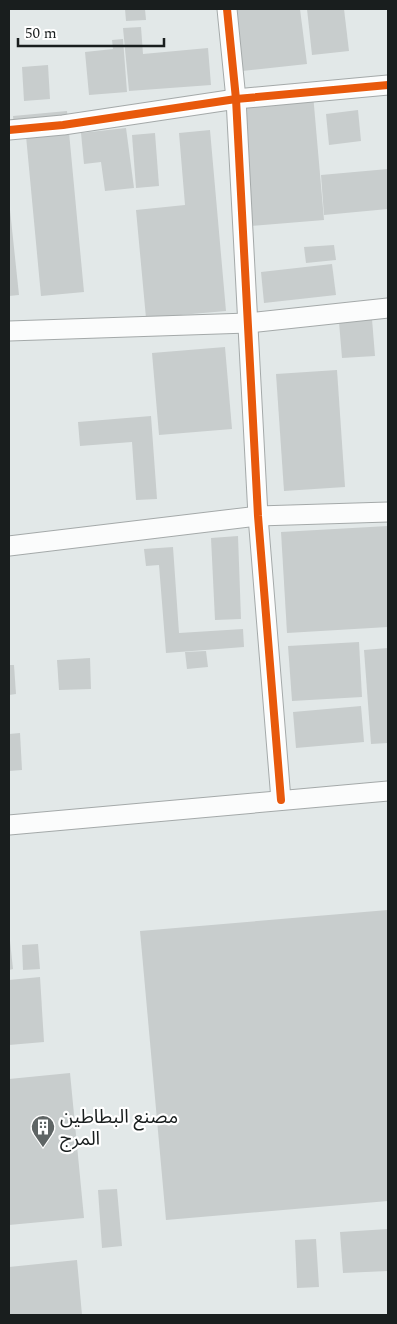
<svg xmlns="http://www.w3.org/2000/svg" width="397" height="1324" viewBox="0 0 397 1324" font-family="Spectral,'Noto Sans Arabic',serif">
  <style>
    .building { fill: #c8cdcd }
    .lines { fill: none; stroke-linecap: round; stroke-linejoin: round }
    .street-casing { stroke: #a4a9a9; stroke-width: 21 }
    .street { stroke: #fbfcfc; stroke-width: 19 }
    .cycleway-casing { stroke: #fff; stroke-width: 11 }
    .cycleway { stroke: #e8590c; stroke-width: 8 }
    .labels { text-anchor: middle; stroke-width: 4.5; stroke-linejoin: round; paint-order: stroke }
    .poi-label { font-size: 19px; fill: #191e1e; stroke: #fff; text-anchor: start }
  </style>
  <rect width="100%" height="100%" fill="#e2e8e8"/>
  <g class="building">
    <path d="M125,9H145L146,20L126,21Z"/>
    <path d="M234,9H300L307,64L242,71Z"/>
    <path d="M307,9H344L349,51L312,55Z"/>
    <path d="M141,27L143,54L208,48L211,85L129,91L123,28Z"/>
    <path d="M123,39L127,92L89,95L85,52L113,49L112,40Z"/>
    <path d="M48,65L50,99L24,101L22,67Z"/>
    <path d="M313,94L324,220L251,226L240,100Z"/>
    <path d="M358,110L361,141L329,145L326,114Z"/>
    <path d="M67,111L84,292L41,296L26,136L15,137L13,116Z"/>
    <path d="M126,128L134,188L105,191L101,162L84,164L81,133Z"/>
    <path d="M210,130L226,311L146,318L136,210L185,205L179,133Z"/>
    <path d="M155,133L159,186L136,188L132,135Z"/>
    <path d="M388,169V209L324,215L321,175Z"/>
    <path d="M9,210H10L19,295L9,296Z"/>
    <path d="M334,245L336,260L306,263L304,247Z"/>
    <path d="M332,264L336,295L264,303L261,272Z"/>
    <path d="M372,319L375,356L342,358L339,322Z"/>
    <path d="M225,347L232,429L159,435L152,353Z"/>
    <path d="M337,370L345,487L284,491L276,374Z"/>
    <path d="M151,416L157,499L136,500L132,442L80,446L78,422Z"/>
    <path d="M388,526V627L287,633L281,532Z"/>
    <path d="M238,536L241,619L215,620L211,538Z"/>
    <path d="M173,547L179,633L243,629L244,647L166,653L159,565L146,566L144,549Z"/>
    <path d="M359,642L362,697L292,701L288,646Z"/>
    <path d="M388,648V743L371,744L364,650Z"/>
    <path d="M206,651L208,667L187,669L185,652Z"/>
    <path d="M90,658L91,689L59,690L57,660Z"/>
    <path d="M9,665H14L16,694L9,695Z"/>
    <path d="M361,706L364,742L296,748L293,712Z"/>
    <path d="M20,733L22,770L9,771V734Z"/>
    <path d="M388,910V1201L166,1220L140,931Z"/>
    <path d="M9,941H10L13,969L9,970Z"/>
    <path d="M38,944L40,969L23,970L22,945Z"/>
    <path d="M40,977L44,1042L9,1045V980Z"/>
    <path d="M70,1073L84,1218L9,1225V1079Z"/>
    <path d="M117,1189L122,1246L102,1248L98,1190Z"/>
    <path d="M388,1229V1271L343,1273L340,1232Z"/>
    <path d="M316,1239L319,1287L297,1288L295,1240Z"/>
    <path d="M77,1260L82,1315H9V1267Z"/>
  </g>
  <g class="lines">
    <g class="street-casing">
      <g id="street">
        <path d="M227,9L236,99L258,516L281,800"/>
        <path d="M9,130L63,125L236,99L388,85"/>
        <path d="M9,331L248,323L388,308"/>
        <path d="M9,546L258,516L388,512"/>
        <path d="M9,825L388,791"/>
      </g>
    </g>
    <use href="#street" class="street"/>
    <g class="cycleway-casing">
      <g id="cycleway">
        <path d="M227,9L236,99L258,516L281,800"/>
        <path d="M9,130L63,125L236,99L388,85"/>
      </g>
    </g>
    <use href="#cycleway" class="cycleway"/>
  </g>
  <defs>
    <g id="building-pin" transform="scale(1.25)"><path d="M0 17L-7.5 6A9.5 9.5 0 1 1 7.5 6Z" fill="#5f6565" stroke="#fff"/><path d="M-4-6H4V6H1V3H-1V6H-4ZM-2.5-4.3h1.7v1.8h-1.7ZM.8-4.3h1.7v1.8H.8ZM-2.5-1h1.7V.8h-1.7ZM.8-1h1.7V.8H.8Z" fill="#fff"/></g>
  </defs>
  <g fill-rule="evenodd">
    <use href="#building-pin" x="43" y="1127"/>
  </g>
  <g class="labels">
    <g class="poi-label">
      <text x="60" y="1123">مصنع البطاطين<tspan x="60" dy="22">المرج</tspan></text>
    </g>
  </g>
  <rect width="397" height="1324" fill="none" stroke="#191e1e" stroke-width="20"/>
  <path d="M18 38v8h146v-8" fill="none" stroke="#191e1e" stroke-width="2.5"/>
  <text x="25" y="38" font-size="15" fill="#191e1e" stroke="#ffffff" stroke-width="4" paint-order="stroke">50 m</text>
</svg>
